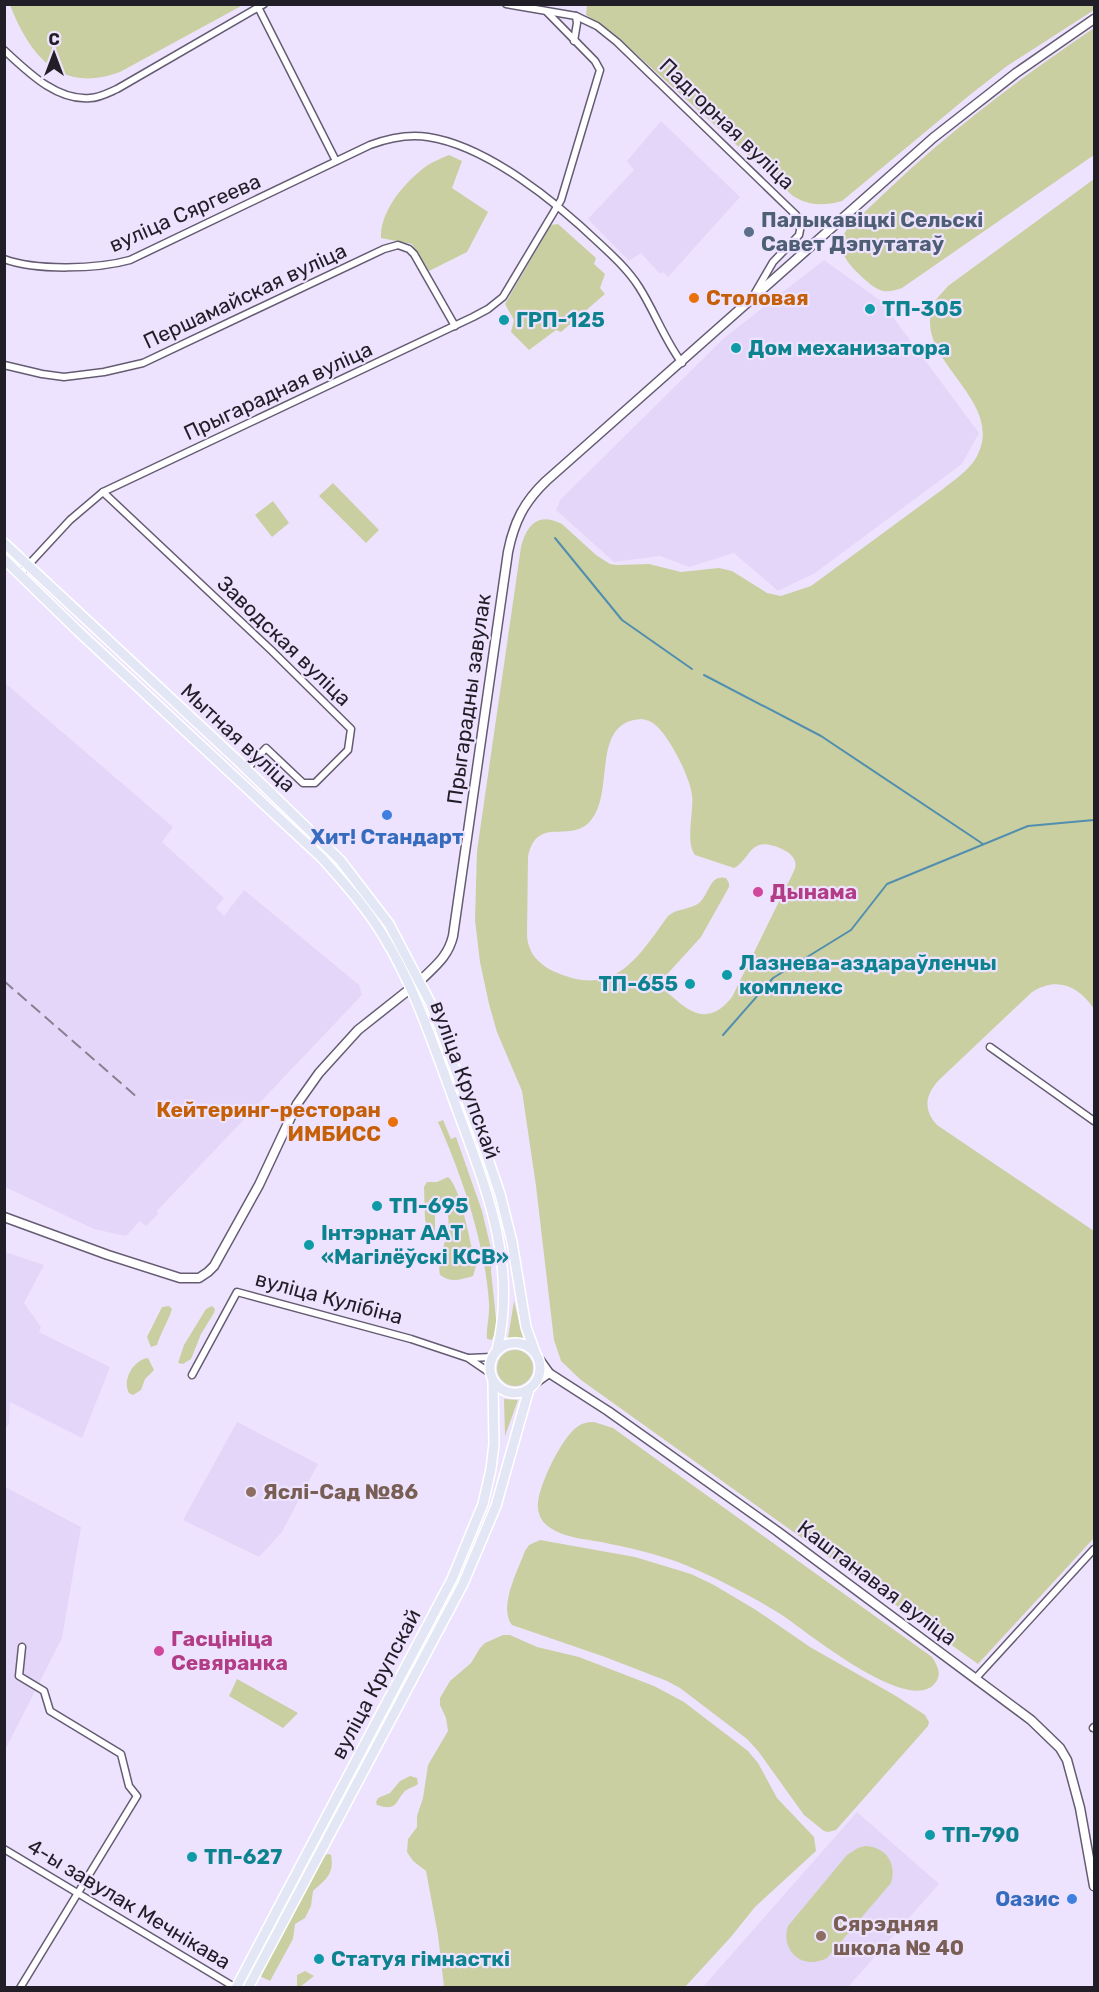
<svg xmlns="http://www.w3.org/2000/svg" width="1099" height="1992" viewBox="0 0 1099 1992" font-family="Rubik,sans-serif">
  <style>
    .built { fill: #e4d6f8 }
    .green { fill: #c9cfa1; fill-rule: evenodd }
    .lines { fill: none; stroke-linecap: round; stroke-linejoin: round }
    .stream { stroke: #528eae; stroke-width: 2 }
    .street-casing { stroke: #655c73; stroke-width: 9 }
    .secondary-casing { stroke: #655c73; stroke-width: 11 }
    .primary-casing { stroke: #fff; stroke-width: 12 }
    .street { stroke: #fff; stroke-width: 6 }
    .secondary { stroke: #fff; stroke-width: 8 }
    .primary { stroke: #e3e6f4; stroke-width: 9 }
    .rail { stroke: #878092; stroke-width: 2; stroke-dasharray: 12 6; stroke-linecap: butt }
    .service-dot { fill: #5c6f8a; stroke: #eee3fe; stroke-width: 2 }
    .food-dot { fill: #e8710a; stroke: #eee3fe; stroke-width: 2 }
    .culture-dot { fill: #0f9aa8; stroke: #eee3fe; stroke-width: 2 }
    .shop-dot { fill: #3f7fe0; stroke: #eee3fe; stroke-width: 2 }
    .hotel-dot { fill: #d1479c; stroke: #eee3fe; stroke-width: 2 }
    .education-dot { fill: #8d6e63; stroke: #eee3fe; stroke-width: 2 }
    .labels { text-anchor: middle; stroke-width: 4.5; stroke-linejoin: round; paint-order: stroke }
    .street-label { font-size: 21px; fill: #221e27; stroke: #eee3fe }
    .service-label { font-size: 21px; font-weight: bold; fill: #4e5e75; stroke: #eee3fe; text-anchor: start }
    .food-label { font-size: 21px; font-weight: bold; fill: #c56008; stroke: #eee3fe; text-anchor: start }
    .culture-label { font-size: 21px; font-weight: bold; fill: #0d838f; stroke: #eee3fe; text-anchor: start }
    .shop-label { font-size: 21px; font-weight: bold; fill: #366cbe; stroke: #eee3fe }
    .hotel-label { font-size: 21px; font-weight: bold; fill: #b23c85; stroke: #eee3fe; text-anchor: start }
    .education-label { font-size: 21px; font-weight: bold; fill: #785e54; stroke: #eee3fe; text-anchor: start }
  </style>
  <rect width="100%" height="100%" fill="#eee3fe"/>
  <g class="built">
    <path d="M661,121L740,197L668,277L663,272L660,274L641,253L629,261L588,219L634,170L627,161Z"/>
    <path d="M824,260L881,301L979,433L962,464L815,573L778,591L734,553L689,567L660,556L614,562L556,510L560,500L724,338Z"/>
    <path d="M5,683L173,827L162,842L224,898L216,908L224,916L244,890L359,985L362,995L157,1211L158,1214L146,1226L140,1221L126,1236L94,1229L5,1187Z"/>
    <path d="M5,1252L44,1265L24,1303L41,1327L39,1332L110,1367L82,1438L10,1402L9,1424L5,1429Z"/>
    <path d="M237,1422L318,1464L282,1532L259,1557L183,1520Z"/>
    <path d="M5,1487L81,1527L62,1638L5,1750Z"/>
    <path d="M857,1812L939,1884L848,1987L702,1988Z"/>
  </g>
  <g class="green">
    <path d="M10,5H243L120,72C60,94 30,56 10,5Z"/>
    <path d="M587,5L1094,4V10L1007,66L971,94L842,201C824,206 809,206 793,196L613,33L586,15Z"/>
    <path d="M1094,28V155L902,288C896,290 890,292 883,291C875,289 869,283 863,278C847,263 834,249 847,229C875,202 903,175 932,150C983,106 1038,66 1094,28Z"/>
    <path d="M449,155L462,161L452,188L488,212L467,252L429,271L412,244L381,238C380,211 405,181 428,165C434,161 442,158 449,155Z"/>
    <path d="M1094,179V1009C1079,986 1057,976 1032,992L939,1080C925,1095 923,1110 937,1125L1094,1231V1538L978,1664L581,1380L561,1361L554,1340L536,1186L522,1091L497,1032L489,1004L480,962L475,920L477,851L521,547C527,524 539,512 562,524L596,555L610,564L617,565L649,564L681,572L719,568L732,571L767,593L781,596L811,586L943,489C954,480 968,471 976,458C1010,398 904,357 936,300C939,295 945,290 948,286ZM642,719C645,720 648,720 651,722C667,730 690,777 692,795C694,812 685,842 695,855L734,868C745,863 748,849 759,845C768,842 790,850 794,859C797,864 795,869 793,873L732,997C714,1020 697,1019 675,999C669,994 662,989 661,981L701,937L729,887V883L726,878C709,874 710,894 699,903C690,910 677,908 668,916C636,960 614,999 553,971C538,964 528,952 527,936L528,857C538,809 578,853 597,810C611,778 595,721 642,719Z"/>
    <path d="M558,224L596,258L594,264L605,274L600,288L605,294L561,332L556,330L529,350L511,332L514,320L505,304L551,225Z"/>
    <path d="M333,483L379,530L366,543L319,496Z"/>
    <path d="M273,501L289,523L272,537L255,515Z"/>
    <path d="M443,1120L451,1139L456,1137L482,1211L492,1253L491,1271L497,1328L492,1340L487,1339C486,1327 490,1315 489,1303C485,1243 462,1176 438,1122Z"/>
    <path d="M448,1177C461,1187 471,1248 476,1266L473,1276C460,1280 451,1283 440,1275C435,1253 458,1227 444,1207H438L435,1215V1233H430L425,1220L424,1187L427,1182H437Z"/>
    <path d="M514,1301L523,1338H508Z"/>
    <path d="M169,1306L172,1309C168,1322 161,1332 157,1345L151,1347L147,1337L162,1307Z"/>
    <path d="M212,1306L215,1309L214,1313L201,1334L191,1359L183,1364L178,1363L184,1345L206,1309Z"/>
    <circle cx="515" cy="1368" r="18"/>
    <path d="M148,1358L154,1370L145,1379L141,1390L133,1395L129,1393C122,1380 133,1360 148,1358Z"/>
    <path d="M504,1399L518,1400L505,1436Z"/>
    <path d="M594,1422L613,1428L932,1657C937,1665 942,1673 936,1682C911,1718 806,1631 782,1615C755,1598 726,1583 697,1570C669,1557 640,1550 610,1544C590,1539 565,1539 549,1527C541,1522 537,1512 538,1503C539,1485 562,1437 577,1427C582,1423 588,1422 594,1422Z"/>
    <path d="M540,1540L635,1557L691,1574L714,1585L756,1610L810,1647L896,1696L925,1715L929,1722L928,1726L836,1830L828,1832L824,1831L804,1815L758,1751L747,1739L680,1688L667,1681L605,1657L512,1625C498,1607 518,1570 525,1551L529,1545Z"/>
    <path d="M503,1635H510L537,1647L579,1657L654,1686L684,1702L748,1751L758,1763L777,1798L814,1837L816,1851L755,1907L730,1938L685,1987H444L438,1935L426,1871L413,1861L407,1852L408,1839L417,1827V1816L423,1798L428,1765L448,1731L446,1718L440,1705V1698L450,1681L471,1663L480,1648L485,1643Z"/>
    <path d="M237,1679L298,1713L283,1728L229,1696Z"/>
    <path d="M410,1776L417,1778L418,1784C414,1787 409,1788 405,1791C395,1801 398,1812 377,1805L376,1802L378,1798L390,1793L400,1781Z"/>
    <path d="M865,1846C886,1847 897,1863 891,1883L827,1958C803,1971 780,1951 788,1926L847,1855L858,1848Z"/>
    <path d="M329,1854L331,1855C335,1874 325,1880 313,1891L311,1906L305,1918L295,1924L293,1939L270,1981L260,1976L324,1855Z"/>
    <path d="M305,1971L314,1976L300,1987H297V1975Z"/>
  </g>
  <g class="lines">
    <g class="stream">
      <path d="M555,538L622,620L692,669"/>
      <path d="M704,675L821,736L983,844"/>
      <path d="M723,1035L773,978L851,930L887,884L1028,826L1094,820"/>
    </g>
    <g class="street-casing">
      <g id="street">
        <path d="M506,4L576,16L597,26L617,42L796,215L801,225L799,235L773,262L755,293"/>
        <path d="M258,7L336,161"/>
        <path d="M574,41L577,23L576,16"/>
        <path d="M4,50C27,71 56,101 90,98C99,98 108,93 117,89L264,4"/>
        <path d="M4,259C36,271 98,269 130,260L370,145C389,138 408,134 428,137C488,146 557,203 600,244C614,257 629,271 639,287C655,312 664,339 682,363"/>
        <path d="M4,365L42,374L64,377L104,372L143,363L384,249L398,245L409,249L414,254L455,326"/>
        <path d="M103,492L271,650L351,729L348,750L315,783H303L266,748L246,770"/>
        <path d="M20,574L70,520L103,492L473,317L488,309L503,297L561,200L600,70L595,61L547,12"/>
        <path d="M990,1047L1094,1121"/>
        <path d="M469,1358L492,1357"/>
        <path d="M192,1375L237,1292L411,1339L468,1358L490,1373"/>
        <path d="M975,1679L1094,1549"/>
        <path d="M1093,1728L1094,1727"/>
        <path d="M4,1849L236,1988"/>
        <path d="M20,1988L137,1796L129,1786L121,1754L50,1711L44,1691L19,1676L22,1647"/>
      </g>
    </g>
    <g class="secondary-casing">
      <g id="secondary">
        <path d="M420,981C435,966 448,957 453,936L508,552C514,522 524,502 546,481L933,138L1016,73L1094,19"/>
        <path d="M4,1217L108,1255L180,1278H199L208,1272L214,1266L259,1185L297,1104L319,1073L358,1030L411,988"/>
        <path d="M539,1359L549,1373L608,1411L777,1531L1031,1720L1060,1748L1067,1760L1080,1808L1094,1886"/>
        <path d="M535,1383L549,1373"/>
      </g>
    </g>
    <g class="primary-casing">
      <g id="primary">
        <path d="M4,543L238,761L340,860L389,924L431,1004L485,1150L500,1194L512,1242L526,1327L535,1352"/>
        <path d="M4,559L78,631L322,858C344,883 367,908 384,937C414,986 432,1041 452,1095C482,1179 519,1259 497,1350"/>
        <circle cx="515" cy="1368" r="25"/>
        <path d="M236,1988L452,1579L483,1504L491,1469L494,1444L493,1381"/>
        <path d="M248,1988L463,1584L496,1506L529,1389"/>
      </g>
    </g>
    <use href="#street" class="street"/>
    <use href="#secondary" class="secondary"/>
    <use href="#primary" class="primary"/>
    <path class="rail" d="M4,981L138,1098"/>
  </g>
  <circle class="service-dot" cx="749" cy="232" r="6"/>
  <g class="food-dot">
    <circle cx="694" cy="298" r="6"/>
    <circle cx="393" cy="1122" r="6"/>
  </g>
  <g class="culture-dot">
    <circle cx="870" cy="309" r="6"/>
    <circle cx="504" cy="320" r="6"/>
    <circle cx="736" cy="348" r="6"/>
    <circle cx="727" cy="975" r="6"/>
    <circle cx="690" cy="984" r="6"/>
    <circle cx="377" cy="1206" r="6"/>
    <circle cx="309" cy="1245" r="6"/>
    <circle cx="930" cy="1835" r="6"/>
    <circle cx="192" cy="1857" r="6"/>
    <circle cx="319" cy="1959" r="6"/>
  </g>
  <g class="shop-dot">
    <circle cx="387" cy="815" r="6"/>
    <circle cx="1072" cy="1899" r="6"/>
  </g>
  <g class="hotel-dot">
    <circle cx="758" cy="892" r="6"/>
    <circle cx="159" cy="1651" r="6"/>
  </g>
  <g class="education-dot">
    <circle cx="251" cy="1492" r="6"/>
    <circle cx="821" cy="1936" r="6"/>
  </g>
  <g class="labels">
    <g class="street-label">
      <text transform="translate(727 124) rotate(44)" y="7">Падгорная вуліца</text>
      <text transform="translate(185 213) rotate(-24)" y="7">вуліца Сяргеева</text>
      <text transform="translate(245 296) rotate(-25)" y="7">Першамайская вуліца</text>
      <text transform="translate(278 391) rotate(-25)" y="7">Прыгарадная вуліца</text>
      <text transform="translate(284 641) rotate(44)" y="7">Заводская вуліца</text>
      <text transform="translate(469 699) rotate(-82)" y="7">Прыгарадны завулак</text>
      <text transform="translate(238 738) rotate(43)" y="7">Мытная вуліца</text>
      <text transform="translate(465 1080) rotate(70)" y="7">вуліца Крупскай</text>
      <text transform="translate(329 1298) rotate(15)" y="7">вуліца Кулібіна</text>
      <text transform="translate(877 1583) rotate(37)" y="7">Каштанавая вуліца</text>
      <text transform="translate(376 1684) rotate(-62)" y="7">вуліца Крупскай</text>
      <text transform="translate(129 1904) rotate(31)" y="7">4-ы завулак Мечнікава</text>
    </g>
    <g class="service-label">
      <text x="761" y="227">Палыкавіцкі Сельскі<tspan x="761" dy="24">Савет Дэпутатаў</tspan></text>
    </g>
    <g class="food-label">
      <text x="706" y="305">Столовая</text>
      <text x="381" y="1117" text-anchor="end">Кейтеринг-ресторан<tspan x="381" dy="24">ИМБИСС</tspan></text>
    </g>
    <g class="culture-label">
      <text x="882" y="316">ТП-305</text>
      <text x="516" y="327">ГРП-125</text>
      <text x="748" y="355">Дом механизатора</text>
      <text x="739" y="970">Лазнева-аздараўленчы<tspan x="739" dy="24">комплекс</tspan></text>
      <text x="678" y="991" text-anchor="end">ТП-655</text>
      <text x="389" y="1213">ТП-695</text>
      <text x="321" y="1240">Інтэрнат ААТ<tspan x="321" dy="24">«Магілёўскі КСВ»</tspan></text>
      <text x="942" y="1842">ТП-790</text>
      <text x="204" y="1864">ТП-627</text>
      <text x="331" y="1966">Статуя гімнасткі</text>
    </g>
    <g class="shop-label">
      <text x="387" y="844">Хит! Стандарт</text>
      <text x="1060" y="1906" text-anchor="end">Оазис</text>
    </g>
    <g class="hotel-label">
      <text x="770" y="899">Дынама</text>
      <text x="171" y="1646">Гасцініца<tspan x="171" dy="24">Севяранка</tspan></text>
    </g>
    <g class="education-label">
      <text x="263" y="1499">Яслі-Сад №86</text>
      <text x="833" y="1931">Сярэдняя<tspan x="833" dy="24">школа № 40</tspan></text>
    </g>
  </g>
  <rect width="1099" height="1992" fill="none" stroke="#221e27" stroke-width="12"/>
  <g transform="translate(54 54)" stroke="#eee3fe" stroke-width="4.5" paint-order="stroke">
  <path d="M0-4.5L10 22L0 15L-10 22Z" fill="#221e27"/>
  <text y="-9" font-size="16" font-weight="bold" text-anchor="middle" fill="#221e27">С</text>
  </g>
</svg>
